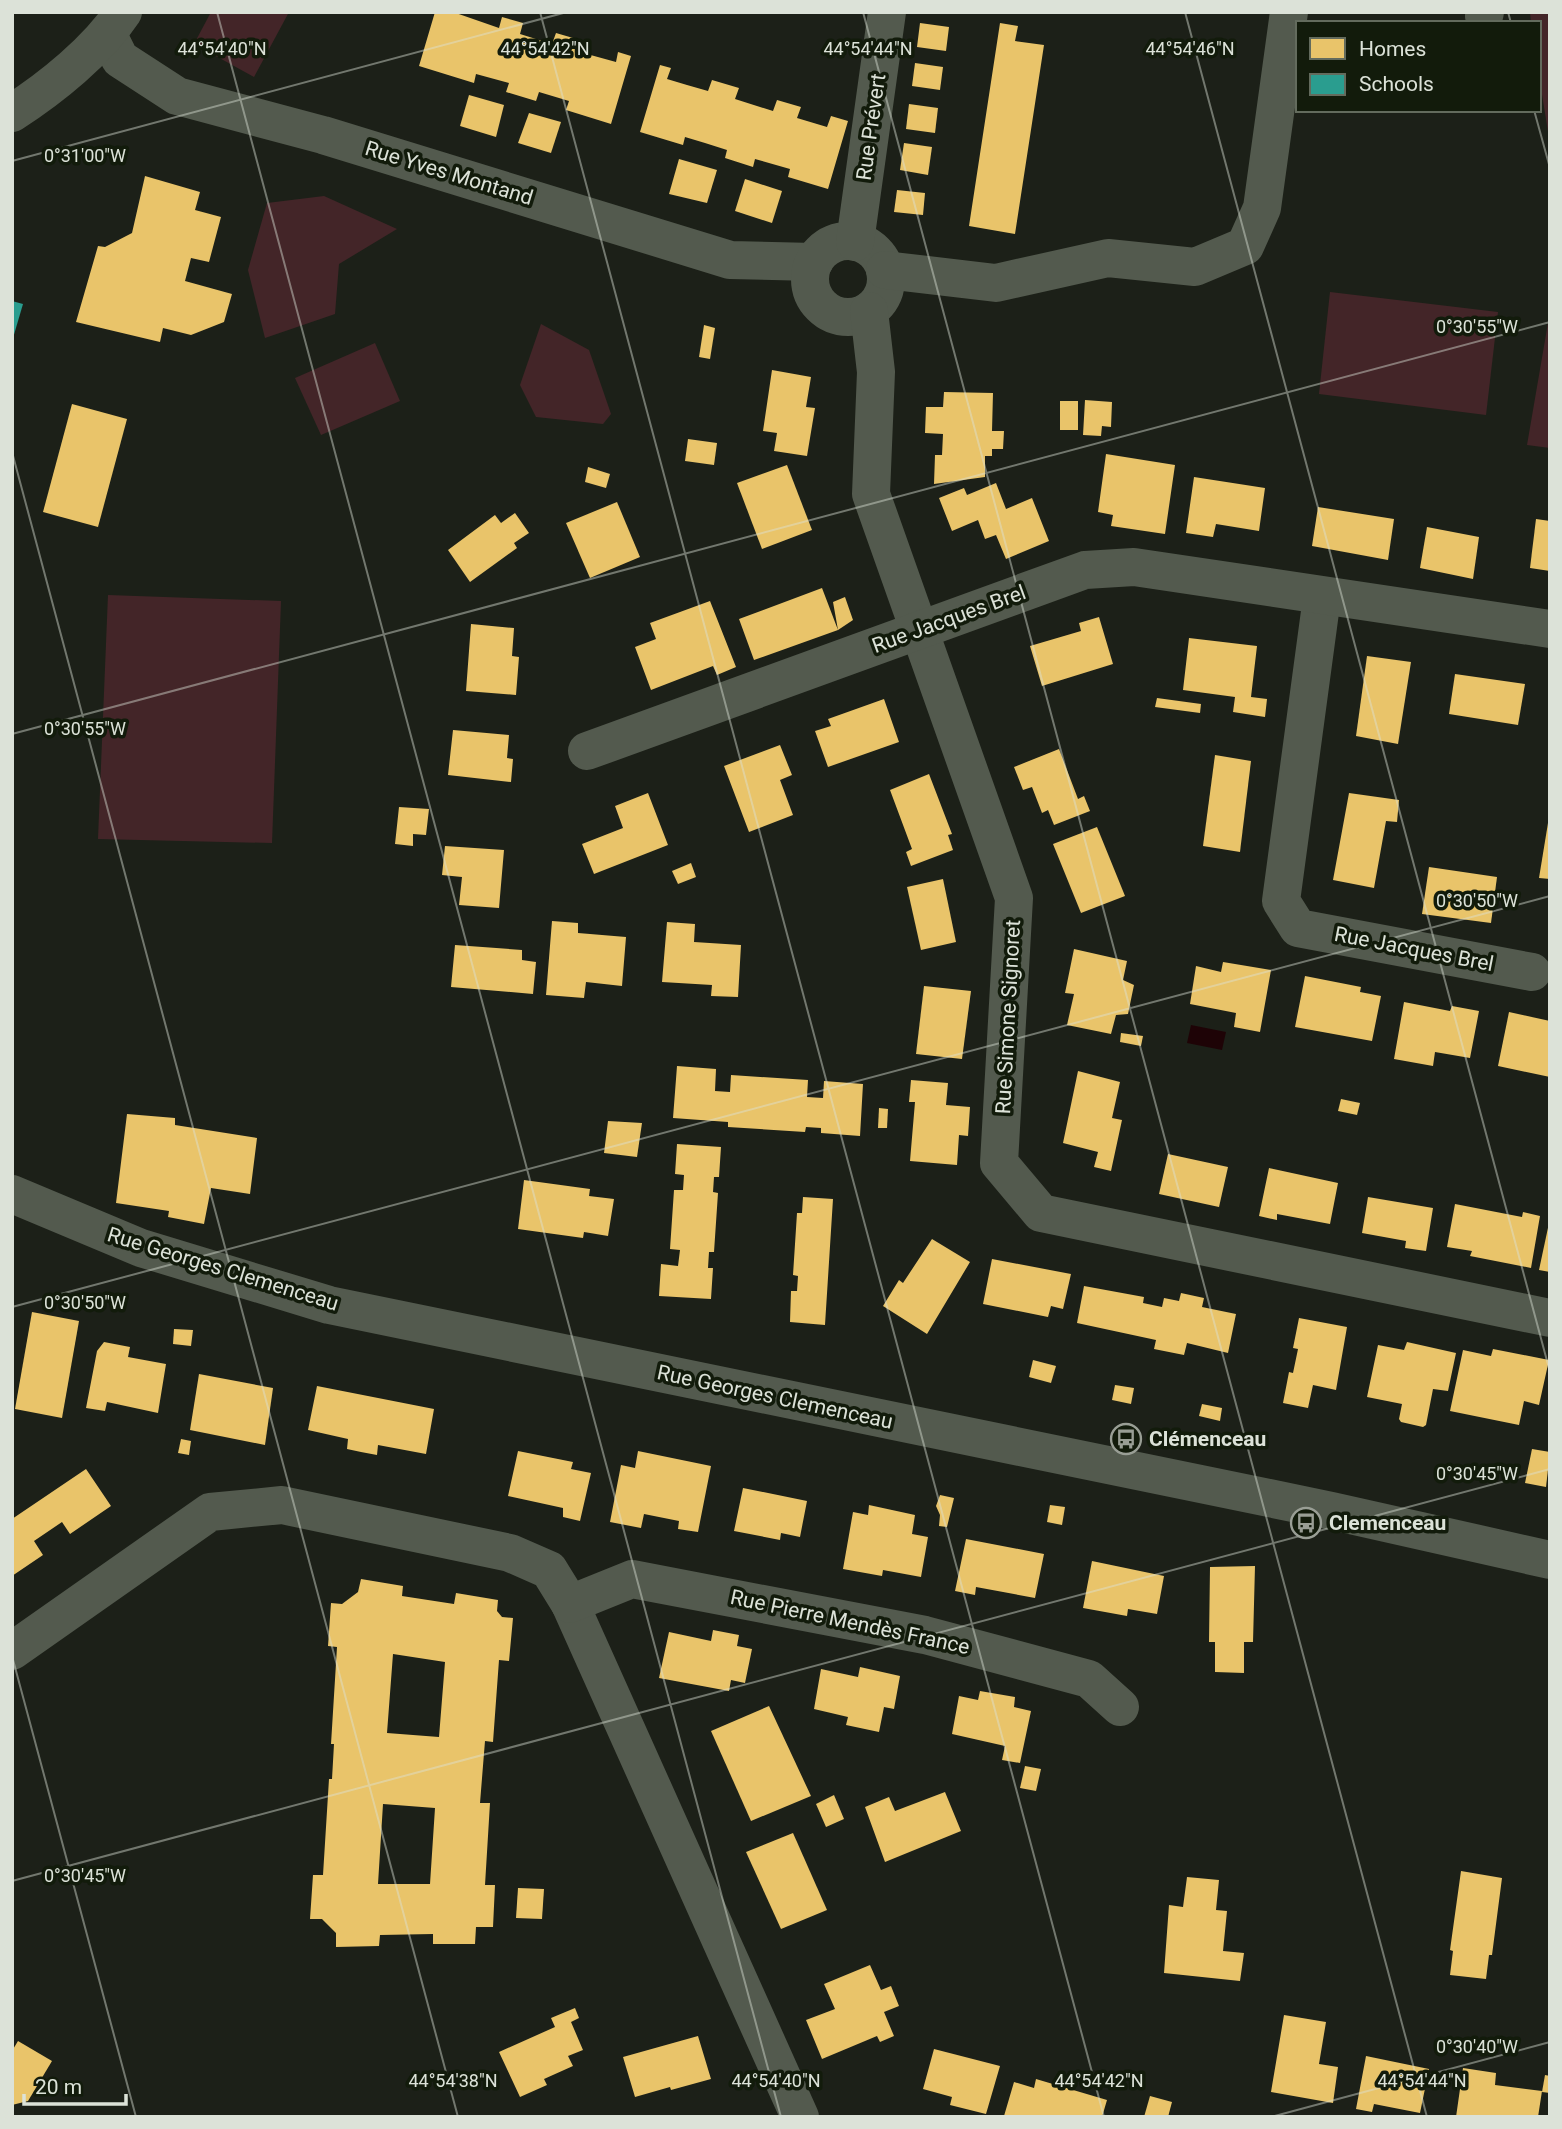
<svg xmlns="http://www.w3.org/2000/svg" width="1562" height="2129" viewBox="0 0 1562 2129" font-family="Roboto,sans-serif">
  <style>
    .green { fill: #432528 }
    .water { fill: #1e0306 }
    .homes { fill: #e9c46a; fill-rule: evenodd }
    .schools { fill: #2a9d8f }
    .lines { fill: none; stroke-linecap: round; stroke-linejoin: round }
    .minor { stroke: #535a4e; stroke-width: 38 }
    .ticks { fill: none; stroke: #dce2d8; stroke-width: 2; stroke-opacity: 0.45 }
    .labels { text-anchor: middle; stroke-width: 7; stroke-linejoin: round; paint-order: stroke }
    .street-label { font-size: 21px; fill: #dce2d8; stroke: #121b0b }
    .poi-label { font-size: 21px; font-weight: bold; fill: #dce2d8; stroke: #121b0b; text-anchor: start }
    .ticks-label { font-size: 18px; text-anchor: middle; fill: #dce2d8; stroke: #121b0b; stroke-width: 7; stroke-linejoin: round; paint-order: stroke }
  </style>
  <rect width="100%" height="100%" fill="#1c2018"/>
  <g class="green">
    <path d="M211,12H289L254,77L194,44Z"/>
    <path d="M1530,12H1550V144L1539,76V23H1531Z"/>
    <path d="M1550,159V448L1527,445L1549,317Z"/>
    <path d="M324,196L397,229L339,264L335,314L265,338L248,270L267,203Z"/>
    <path d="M1330,292L1498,312L1486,415L1319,394Z"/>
    <path d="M541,324L589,350L611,414L603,424L536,417L520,385Z"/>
    <path d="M375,343L400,401L321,435L295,378Z"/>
    <path d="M108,595L281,601L272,843L98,839Z"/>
  </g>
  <path class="water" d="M1191,1025L1226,1032L1222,1050L1187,1043Z"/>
  <g class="homes">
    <path d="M435,12H453L499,28L502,17L523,23L520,34L552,44L556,33L580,40L576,51L616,62L618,52L631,56L611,124L566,110L569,101L539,92L536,101L506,92L509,83L476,74L474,83L419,66Z"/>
    <path d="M920,23L949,27L946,51L917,47Z"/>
    <path d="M1000,23L1018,26L1015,41L1044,45L1015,234L969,226Z"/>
    <path d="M915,63L943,67L940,90L912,86Z"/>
    <path d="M660,65L671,68L667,79L687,85L708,91L712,80L739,88L735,99L773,111L777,100L801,107L797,118L827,127L831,116L848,121L828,189L788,177L790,169L755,159L753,167L725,158L727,150L705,143L685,137L683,145L640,132Z"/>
    <path d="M469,95L504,105L496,137L460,126Z"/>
    <path d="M909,104L938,108L935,133L906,129Z"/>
    <path d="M529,113L561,122L551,153L518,143Z"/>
    <path d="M904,143L932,147L928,175L900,170Z"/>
    <path d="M679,159L717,170L707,203L669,194Z"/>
    <path d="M145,176L200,192L195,210L221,217L209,262L191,258L185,281L232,294L224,322L191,335L163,328L160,342L76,322L98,246L105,247L132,233Z"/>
    <path d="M745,179L782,191L772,223L735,211Z"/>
    <path d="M897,190L925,193L923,215L894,212Z"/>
    <path d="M704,325L715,328L710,359L699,357Z"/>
    <path d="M772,370L811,377L806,407L815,408L807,456L774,451L777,433L763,431Z"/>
    <path d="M944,392L993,393L992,431H1004L1003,449H992V456H985V477L934,484L935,455H942L943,434L925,433L926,407H943Z"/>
    <path d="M1085,400L1112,402L1111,427L1102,426L1101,436L1083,435Z"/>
    <rect x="1060" y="401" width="18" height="29"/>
    <path d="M72,404L127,419L98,527L43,512Z"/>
    <path d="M688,439L717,443L714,465L685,461Z"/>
    <path d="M1106,454L1175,465L1165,534L1111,526L1113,515L1098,512Z"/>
    <path d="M787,465L812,530L762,549L737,483Z"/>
    <path d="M588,467L610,474L606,488L585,482Z"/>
    <path d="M1194,477L1265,488L1259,531L1216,524L1213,537L1186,533Z"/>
    <path d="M996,483L1006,509L1032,498L1049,541L1006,559L996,535L985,539L978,520L952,531L939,498L964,488L967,495Z"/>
    <path d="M617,502L640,557L590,578L566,523Z"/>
    <path d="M1318,507L1394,519L1388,560L1312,546Z"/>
    <path d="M515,513L529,533L514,543L517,548L470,582L448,550L495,515L501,523Z"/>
    <path d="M1536,519L1550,521V571L1530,568Z"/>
    <path d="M1427,527L1479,537L1473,579L1420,568Z"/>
    <path d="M822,588L838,630L833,602L845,597L853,620L838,630L754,660L739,619Z"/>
    <path d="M710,601L736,667L717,675L713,666L651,690L635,647L656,639L650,623Z"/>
    <path d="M1099,617L1113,664L1042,686L1030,646L1081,631L1079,623Z"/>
    <path d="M471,624L514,628L512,656L519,657L516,695L466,691Z"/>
    <path d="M1189,638L1257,646L1251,697L1267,699L1265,717L1233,712L1235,697L1183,690Z"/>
    <path d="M1367,656L1411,662L1398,744L1356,736Z"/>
    <path d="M1455,674L1525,684L1518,725L1449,714Z"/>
    <path d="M1157,698L1201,704L1200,713L1155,707Z"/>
    <path d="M884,699L899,742L828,767L815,731L831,726L828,719Z"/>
    <path d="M453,730L509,735L507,758L513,759L511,782L448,775Z"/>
    <path d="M780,745L792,775L780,780L793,815L749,832L724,766Z"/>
    <path d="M1059,749L1078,799L1084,796L1090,811L1054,825L1048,810L1042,813L1032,787L1023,790L1014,767Z"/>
    <path d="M1215,755L1251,761L1240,852L1203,846Z"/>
    <path d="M929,774L952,834L948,835L953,850L911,866L906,852L912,849L890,790Z"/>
    <path d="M648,793L668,845L594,874L582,844L623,828L615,806Z"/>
    <path d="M1349,793L1399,800L1397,822L1386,821L1374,888L1333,880Z"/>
    <path d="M399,807L429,809L426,835L413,834V846L395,844Z"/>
    <path d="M1548,823H1550V879L1539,878Z"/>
    <path d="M1097,827L1125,896L1081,913L1053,844Z"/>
    <path d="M445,846L504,850L499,908L459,905L462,877L442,875Z"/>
    <path d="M691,863L696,877L678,884L672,871Z"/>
    <path d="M1429,867L1497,877L1491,923L1422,914Z"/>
    <path d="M943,879L956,942L921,950L907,887Z"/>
    <path d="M552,921L578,923V933L626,937L622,986L586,982L584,998L546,995Z"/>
    <path d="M667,922L695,924L694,942L741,945L738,997L711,996L712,985L662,982Z"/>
    <path d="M455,945L522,950V960L536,962L533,994L451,987Z"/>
    <path d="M1074,949L1127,961L1123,980L1134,985L1128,1014L1116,1015L1111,1034L1067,1025L1074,994L1065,993Z"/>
    <path d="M1223,962L1271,970L1260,1032L1234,1027L1236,1013L1190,1004L1196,966L1221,972Z"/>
    <path d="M1305,976L1361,987L1360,992L1381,996L1372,1041L1295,1027Z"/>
    <path d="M924,986L971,991L962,1059L916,1054Z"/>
    <path d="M1404,1002L1450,1011L1452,1006L1479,1011L1470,1058L1435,1052L1433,1066L1394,1059Z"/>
    <path d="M1509,1012L1550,1021V1077L1498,1066Z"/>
    <path d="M1121,1033L1143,1036L1141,1046L1120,1042Z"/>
    <path d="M677,1066L716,1069L715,1091L730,1092L731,1075L808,1080L807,1097L823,1098L824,1081L863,1084L860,1136L821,1133V1128L806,1127L805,1132L728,1127V1122L673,1118Z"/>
    <path d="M1078,1071L1120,1082L1112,1118L1122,1120L1111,1171L1094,1167L1098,1152L1063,1143Z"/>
    <path d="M911,1080L948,1083L946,1105L970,1107L968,1136L959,1135L957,1165L910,1161L915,1102H909Z"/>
    <path d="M1341,1099L1360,1103L1357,1115L1338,1111Z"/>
    <path d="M879,1108L888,1109L887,1128H878Z"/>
    <path d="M127,1114L175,1118V1125L257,1138L250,1194L211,1188L204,1224L168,1217L169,1211L116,1203Z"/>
    <path d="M608,1121L642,1123L637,1157L604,1153Z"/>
    <path d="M677,1144L721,1147L719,1177H714L713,1192L718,1193L714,1252H709L708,1268H713L711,1299L659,1296L661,1264L678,1266L680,1250L670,1249L674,1190H683L684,1175L675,1174Z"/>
    <path d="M1168,1154L1228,1167L1219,1207L1159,1194Z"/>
    <path d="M1269,1168L1338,1183L1330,1224L1277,1214V1220L1259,1216Z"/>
    <path d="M524,1180L590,1189L589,1196L614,1199L608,1236L584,1232L583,1238L518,1229Z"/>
    <path d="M803,1197L833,1199L825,1325L790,1322L791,1291H797L798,1276L793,1275L797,1213H802Z"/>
    <path d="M1368,1197L1433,1208L1426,1251L1405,1248L1406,1241L1362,1233Z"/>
    <path d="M1455,1204L1522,1217L1523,1212L1540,1216L1531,1268L1470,1256L1472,1251L1447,1247Z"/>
    <path d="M1549,1223H1550V1272L1539,1270Z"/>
    <path d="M932,1239L970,1262L927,1334L883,1306L899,1280L903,1283Z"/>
    <path d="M992,1259L1071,1274L1063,1309L1051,1306L1048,1317L983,1304Z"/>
    <path d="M1084,1286L1144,1297L1143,1303L1162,1307L1164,1298L1179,1301L1181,1293L1204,1298L1202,1307L1236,1314L1228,1353L1187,1343L1184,1355L1154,1349L1156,1340L1077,1323Z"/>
    <path d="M32,1312L79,1321L62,1418L15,1409Z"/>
    <path d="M1299,1318L1347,1327L1336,1390L1313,1385L1308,1408L1283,1403L1289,1372L1293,1373L1298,1349L1293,1348Z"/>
    <path d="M174,1329L193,1330L191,1346L173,1344Z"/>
    <path d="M104,1342L130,1347L128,1357L166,1364L158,1413L107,1402L105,1411L86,1408L97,1351Z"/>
    <path d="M1407,1342L1456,1353L1448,1391L1433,1389L1426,1425L1423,1427L1401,1422L1399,1419L1402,1404L1367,1397L1378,1345L1404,1350Z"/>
    <path d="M1493,1349L1549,1360L1539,1405L1524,1401L1519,1425L1450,1411L1463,1350L1491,1356Z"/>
    <path d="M1033,1360L1056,1366L1051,1383L1029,1377Z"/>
    <path d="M199,1374L273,1388L265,1445L190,1430Z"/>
    <path d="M1115,1385L1134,1388L1131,1404L1112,1400Z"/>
    <path d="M317,1386L434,1409L426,1454L378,1445L377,1455L361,1452L347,1449L348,1439L308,1430Z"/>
    <path d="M1202,1404L1222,1408L1220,1421L1199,1416Z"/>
    <path d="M181,1439L191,1441L189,1455L178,1453Z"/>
    <path d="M1532,1449L1550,1452L1546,1487L1525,1483Z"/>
    <path d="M518,1451L573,1462L571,1469L591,1473L580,1521L563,1517V1508L508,1496Z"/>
    <path d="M638,1451L711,1466L698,1532L678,1529L679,1521L644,1514L641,1528L610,1522L621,1465L635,1468Z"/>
    <path d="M86,1469L111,1506L70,1534L62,1522L34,1541L43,1555L12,1576V1519Z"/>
    <path d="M743,1488L807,1501L800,1537L781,1533L780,1540L734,1531Z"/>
    <path d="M940,1495L954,1498L947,1527L939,1526L940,1515L936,1506Z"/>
    <path d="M869,1505L915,1515L912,1534L928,1537L921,1577L883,1570L882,1576L843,1569L853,1512L868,1515Z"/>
    <path d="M1050,1505L1065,1507L1062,1525L1047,1522Z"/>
    <path d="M966,1539L1044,1554L1035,1598L976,1587L975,1595L955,1591Z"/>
    <path d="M1092,1561L1164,1576L1157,1614L1128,1609L1127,1616L1083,1608Z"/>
    <path d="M1255,1566L1253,1642H1244V1673L1215,1672V1642H1209L1210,1567Z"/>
    <path d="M361,1579L403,1586L402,1596L454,1604L456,1593L498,1600L497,1611L502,1617L513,1618L509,1661L499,1660L493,1742L485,1741L480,1803H490L485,1885H495L493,1927H476L475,1944H433V1934L380,1935L379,1946L336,1947V1933L322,1919H310L313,1875H323L329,1779H332L334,1744H331L337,1647L328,1646L331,1603L342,1604L358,1592ZM393,1654L445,1662L439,1737L387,1733ZM383,1804L435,1808L430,1884H378Z"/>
    <path d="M713,1630L739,1635L737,1646L752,1649L745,1683L731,1680L729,1691L659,1678L669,1632L711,1641Z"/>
    <path d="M860,1667L900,1676L894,1709L884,1707L879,1732L846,1725L848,1717L814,1709L821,1669L858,1677Z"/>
    <path d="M980,1691L1015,1697L1014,1707L1031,1711L1020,1763L1002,1760L1005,1746L952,1734L959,1696L978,1700Z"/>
    <path d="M769,1706L811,1796L751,1821L711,1731Z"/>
    <path d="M1025,1766L1041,1769L1036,1791L1020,1788Z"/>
    <path d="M945,1792L961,1831L885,1862L865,1807L889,1797L895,1811Z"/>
    <path d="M834,1795L844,1819L826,1827L816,1804Z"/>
    <path d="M793,1833L827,1910L781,1929L746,1852Z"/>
    <path d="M1461,1871L1502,1878L1492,1955H1489L1486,1979L1450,1975L1453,1951L1450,1950Z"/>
    <path d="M1187,1877L1219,1880L1216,1910L1227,1911L1223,1951L1244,1953L1240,1981L1164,1973L1169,1905L1183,1907Z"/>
    <path d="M518,1888L544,1889L542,1919L516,1918Z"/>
    <path d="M870,1965L881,1990L891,1986L899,2006L884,2012L894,2036L880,2042L877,2036L822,2059L806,2020L835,2009L824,1984Z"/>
    <path d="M575,2008L579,2018L571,2022L583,2050L568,2056L573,2066L544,2079L547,2085L520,2097L499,2052L555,2027L551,2018Z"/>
    <path d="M1284,2015L1326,2022L1319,2064L1338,2067L1333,2103L1271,2092Z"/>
    <path d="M698,2036L711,2079L671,2090L670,2087L635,2097L623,2057Z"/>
    <path d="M18,2041L52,2061L28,2101L12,2105V2051Z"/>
    <path d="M934,2049L1000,2066L986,2114L950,2105L952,2097L923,2089Z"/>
    <path d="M1366,2056L1429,2069L1420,2113L1374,2104L1372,2112L1356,2109Z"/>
    <path d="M1463,2068L1496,2073L1495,2085L1542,2091L1538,2117H1456Z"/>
    <path d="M1545,2075L1550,2076V2093L1542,2092Z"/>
    <path d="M1036,2079L1107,2100L1102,2117L1004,2116L1014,2082L1034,2088Z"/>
    <path d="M1150,2096L1172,2102L1168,2117H1144Z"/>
  </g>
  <path class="schools" d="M12,301L23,304L13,338H12Z"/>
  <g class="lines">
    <g class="minor">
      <path d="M1484,16L1485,12"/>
      <path d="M108,35L120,59L177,96L323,135L730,260L814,262"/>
      <path d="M12,113C51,88 97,51 123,12"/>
      <circle cx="848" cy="279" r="38"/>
      <path d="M855,242L887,12"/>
      <path d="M885,270L996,283L1108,258L1195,267L1245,246L1262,208L1289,12"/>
      <path d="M869,311L876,372L871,494L1014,898L999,1163L1041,1213L1550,1318"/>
      <path d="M1322,597L1281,901L1298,928L1532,972"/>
      <path d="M587,751L1085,570L1134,567L1550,629"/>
      <path d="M12,1194L141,1248L329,1305L1332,1511L1550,1560"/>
      <path d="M570,1604L800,2117"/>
      <path d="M12,1651L210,1512L282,1505L510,1553L549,1570L570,1604L632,1579L925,1635L1089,1679L1120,1707"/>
    </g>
  </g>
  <path class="ticks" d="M217,12L781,2117M540,12L1104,2117M863,12L1427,2117M1185,12L1550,1372M1508,12L1511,23M1534,110L1550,168M12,161L567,12M12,452L458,2117M12,734L1550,322M12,1307L1550,896M12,1656L136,2117M12,1881L1550,1469M1271,2117L1550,2042"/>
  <defs>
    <g id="bus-ring" transform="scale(1.575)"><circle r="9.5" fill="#121b0b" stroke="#999e95" stroke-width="1.5"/><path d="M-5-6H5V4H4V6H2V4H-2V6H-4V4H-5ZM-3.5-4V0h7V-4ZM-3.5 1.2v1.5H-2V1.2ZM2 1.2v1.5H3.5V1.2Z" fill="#999e95"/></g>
  </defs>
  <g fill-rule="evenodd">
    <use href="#bus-ring" x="1126" y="1439"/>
    <use href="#bus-ring" x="1306" y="1523"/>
  </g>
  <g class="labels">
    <g class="street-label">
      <text transform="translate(871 127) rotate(-82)" y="7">Rue Prévert</text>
      <text transform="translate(449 173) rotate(17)" y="7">Rue Yves Montand</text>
      <text transform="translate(949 619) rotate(-20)" y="7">Rue Jacques Brel</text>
      <text transform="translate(1414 949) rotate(11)" y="7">Rue Jacques Brel</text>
      <text transform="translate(1008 1017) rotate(-87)" y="7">Rue Simone Signoret</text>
      <text transform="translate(223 1269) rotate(17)" y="7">Rue Georges Clemenceau</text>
      <text transform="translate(775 1397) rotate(12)" y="7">Rue Georges Clemenceau</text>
      <text transform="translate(850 1622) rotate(12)" y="7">Rue Pierre Mendès France</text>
    </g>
    <g class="poi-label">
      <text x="1149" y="1446">Clémenceau</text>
      <text x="1329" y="1530">Clemenceau</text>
    </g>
  </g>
  <g class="ticks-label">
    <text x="1190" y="55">44°54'46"N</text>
    <text x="222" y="55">44°54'40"N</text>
    <text x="545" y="55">44°54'42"N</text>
    <text x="868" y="55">44°54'44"N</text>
    <text x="85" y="162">0°31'00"W</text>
    <text x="1477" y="333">0°30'55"W</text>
    <text x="85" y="735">0°30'55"W</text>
    <text x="1477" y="907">0°30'50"W</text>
    <text x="85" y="1309">0°30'50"W</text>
    <text x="1477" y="1480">0°30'45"W</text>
    <text x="85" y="1882">0°30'45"W</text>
    <text x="1477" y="2053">0°30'40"W</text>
    <text x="453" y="2087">44°54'38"N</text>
    <text x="776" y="2087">44°54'40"N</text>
    <text x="1099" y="2087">44°54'42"N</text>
    <text x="1422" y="2087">44°54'44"N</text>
  </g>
  <rect width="1562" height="2129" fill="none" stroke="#dce2d8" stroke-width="28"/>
  <rect x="1296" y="21" width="245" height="91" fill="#121b0b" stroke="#636b5d" stroke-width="2"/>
  <rect x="1310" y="38" width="35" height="21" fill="#e9c46a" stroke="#636b5d" stroke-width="2"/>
  <text x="1359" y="56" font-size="21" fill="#dce2d8">Homes</text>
  <rect x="1310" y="74" width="35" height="21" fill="#2a9d8f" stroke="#636b5d" stroke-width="2"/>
  <text x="1359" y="91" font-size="21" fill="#dce2d8">Schools</text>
  <path d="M24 2094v10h102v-10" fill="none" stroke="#dce2d8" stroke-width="3.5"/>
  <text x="35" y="2094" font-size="21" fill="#dce2d8" stroke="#121b0b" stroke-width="5" paint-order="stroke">20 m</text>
</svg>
